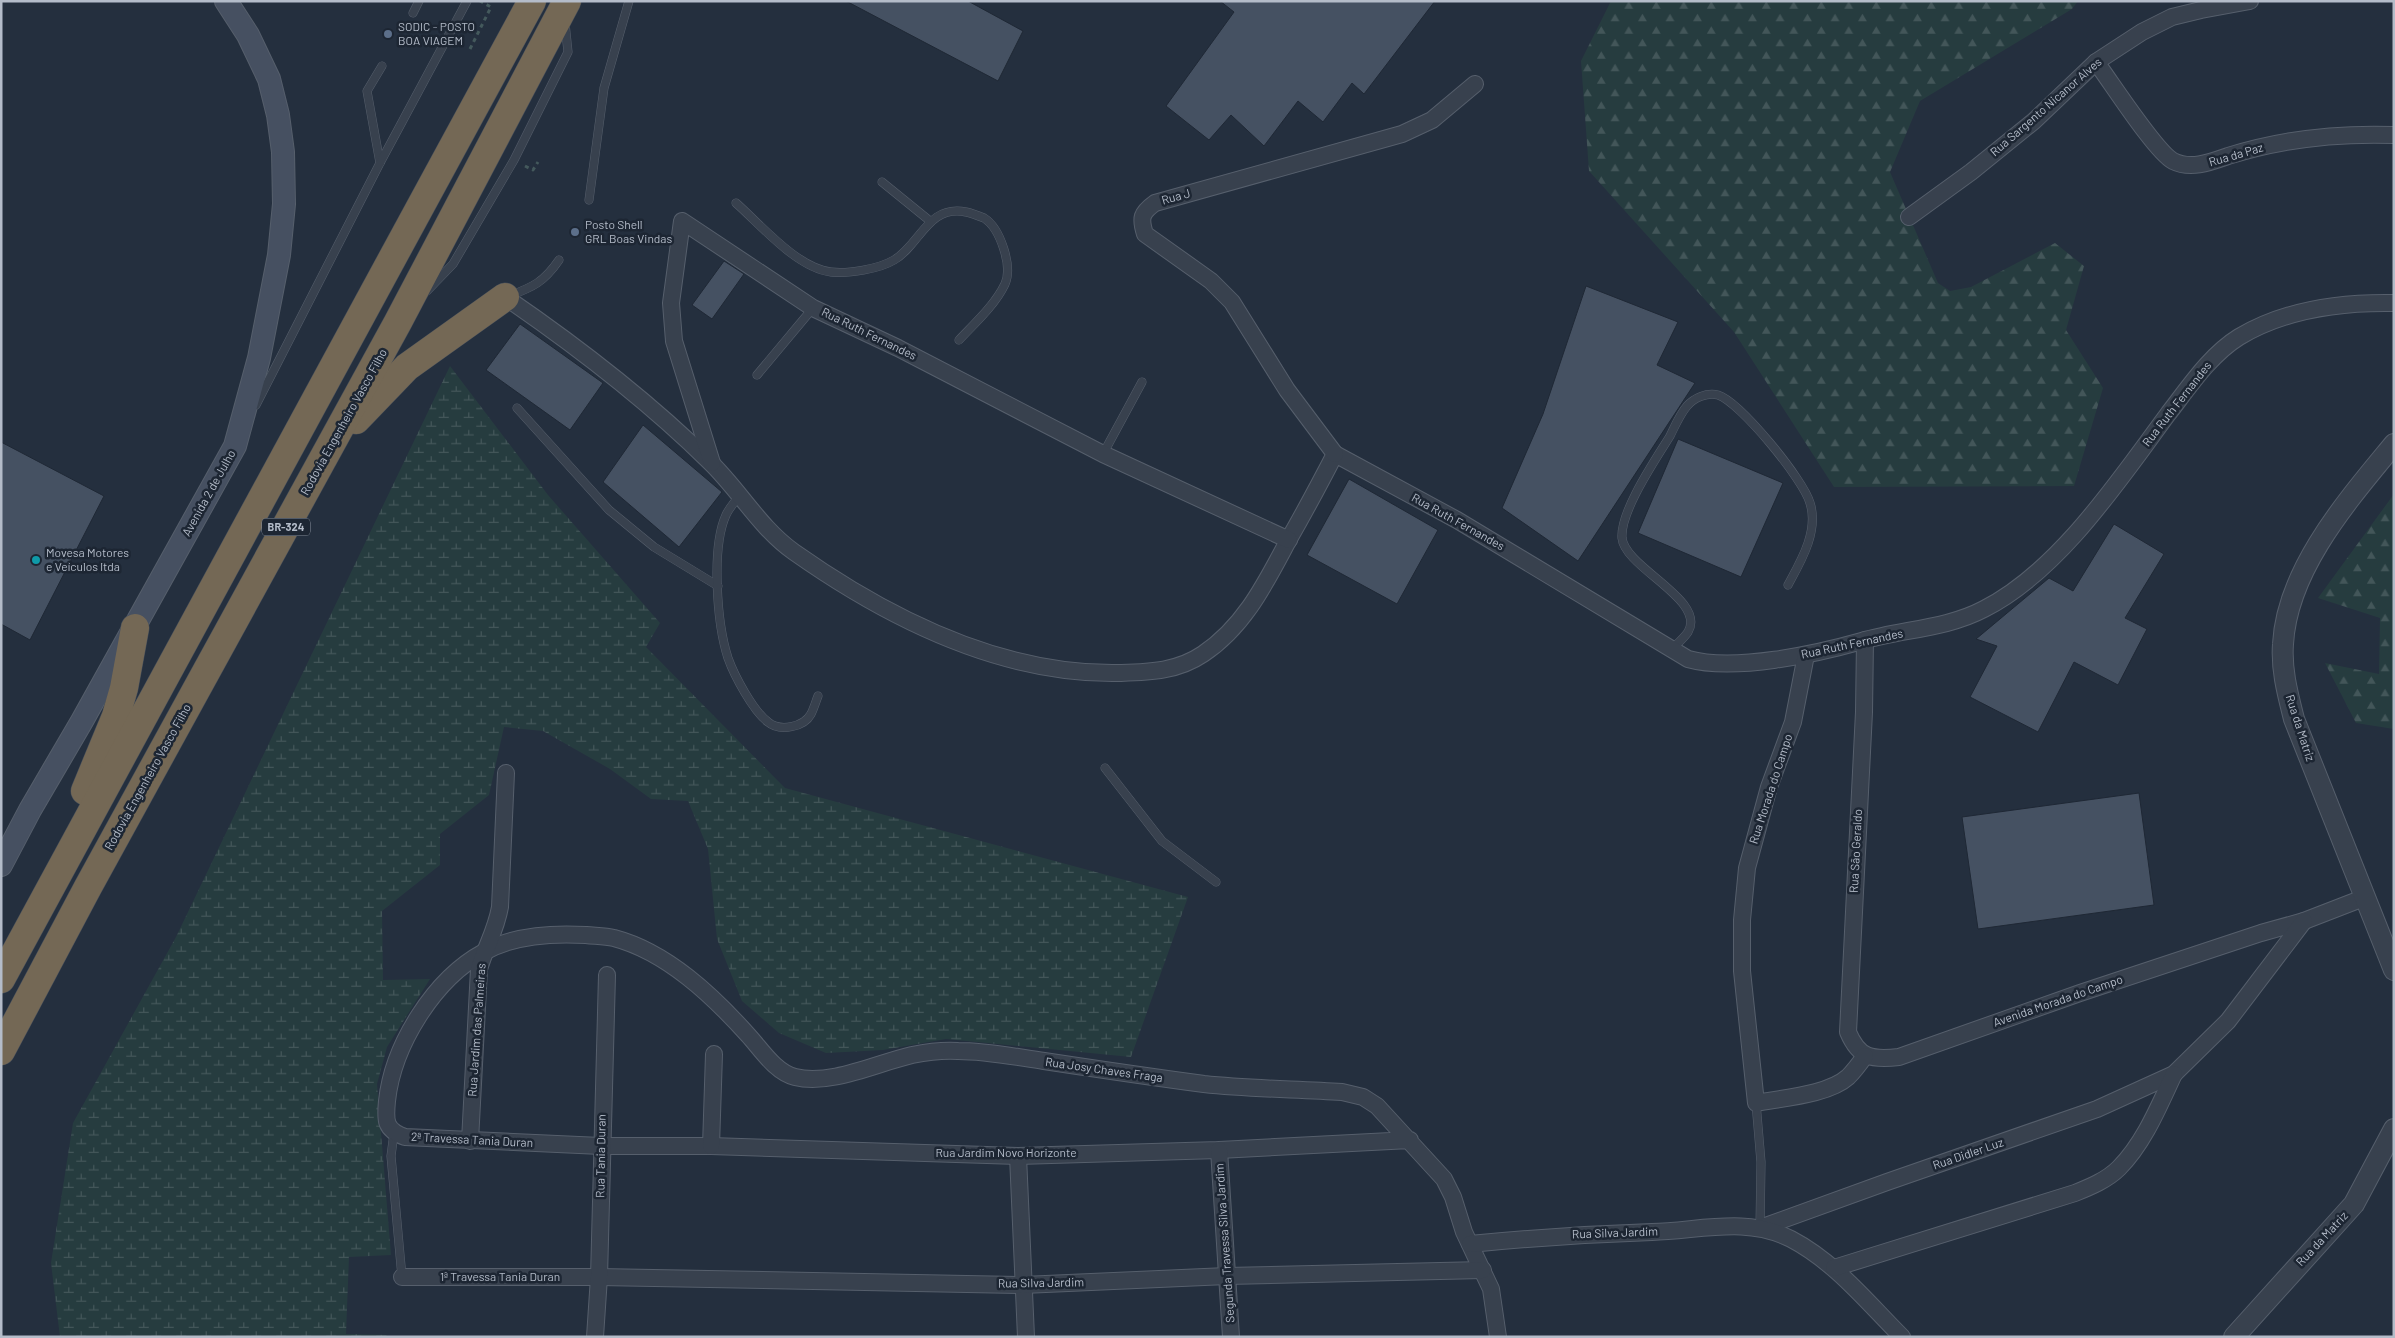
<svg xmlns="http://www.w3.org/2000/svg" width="2395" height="1338" viewBox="0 0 2395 1338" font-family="Barlow,sans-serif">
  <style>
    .forest { fill: url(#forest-firs) }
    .wetland { fill: url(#wetland-marsh) }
    .building { fill: #455162; stroke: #1f2835 }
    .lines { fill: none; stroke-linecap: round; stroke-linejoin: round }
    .service-casing { stroke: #565f6c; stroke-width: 9 }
    .minor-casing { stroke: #565f6c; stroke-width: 18 }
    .tertiary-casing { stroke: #565f6c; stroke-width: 22 }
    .secondary-casing { stroke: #565f6c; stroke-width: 24 }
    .motorway-casing { stroke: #434c59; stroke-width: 29 }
    .path { stroke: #44595c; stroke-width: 3; stroke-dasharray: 4 4; stroke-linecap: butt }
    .service { stroke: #38414e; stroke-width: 8 }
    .minor { stroke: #38414e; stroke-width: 16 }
    .tertiary { stroke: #38414e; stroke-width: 20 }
    .secondary { stroke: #465061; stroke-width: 22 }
    .motorway { stroke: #746855; stroke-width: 28 }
    .service-dot { fill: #5c6f8a; stroke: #1d2633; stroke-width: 2 }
    .culture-dot { fill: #0f9aa8; stroke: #1d2633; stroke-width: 2 }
    .labels { text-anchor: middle; stroke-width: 5; stroke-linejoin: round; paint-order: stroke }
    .shield { fill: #1d2633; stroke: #878f9c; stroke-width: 1 }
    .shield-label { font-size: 11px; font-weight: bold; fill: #b4bcc9 }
    .poi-label { font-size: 12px; fill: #b4bcc9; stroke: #1d2633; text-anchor: start }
    .street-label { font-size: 12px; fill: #b4bcc9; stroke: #1d2633 }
  </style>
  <defs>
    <pattern id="forest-firs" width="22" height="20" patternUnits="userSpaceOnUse" patternTransform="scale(1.25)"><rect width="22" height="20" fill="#263c3f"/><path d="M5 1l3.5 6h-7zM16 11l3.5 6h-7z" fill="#435659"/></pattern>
    <pattern id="wetland-marsh" width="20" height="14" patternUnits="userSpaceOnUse" patternTransform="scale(1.25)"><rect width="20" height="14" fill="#263c3f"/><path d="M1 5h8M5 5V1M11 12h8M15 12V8" fill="none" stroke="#435659"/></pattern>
  </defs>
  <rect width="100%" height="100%" fill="#242f3e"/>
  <g class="forest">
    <path d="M1611,1H2078L2072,9L1920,101L1890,172L1938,283L1950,291L1971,287L2055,243L2084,266L2066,330L2103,388L2074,486L1834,487L1734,332L1589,171L1581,61Z"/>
    <path d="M2394,494V729L2356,723L2325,663L2379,674L2380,618L2318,598Z"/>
  </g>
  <path class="wetland" d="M450,366L548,495L660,623L646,647L785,788L1188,897L1131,1057L946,1039L883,1050L826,1053L779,1033L742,1001L717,939L708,849L688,801L651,799L610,769L543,731L504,727L489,795L440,834V865L382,911L383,980L430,979L387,1047L377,1084L391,1255L349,1257L346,1334L387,1335L386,1337H60L51,1263L73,1123L176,937Z"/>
  <g class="building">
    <path d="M846,1H968L1023,31L998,81Z"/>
    <path d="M1220,1H1435L1364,94L1352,83L1323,122L1298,101L1264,146L1231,115L1209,140L1166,106L1234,12Z"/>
    <path d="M724,261L744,274L712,319L692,305Z"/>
    <path d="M1586,286L1678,322L1657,365L1695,383L1578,561L1502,508L1543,414Z"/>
    <path d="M520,324L603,383L570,430L486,370Z"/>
    <path d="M643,425L722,492L679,547L603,482Z"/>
    <path d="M1678,439L1783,483L1741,577L1638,533Z"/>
    <path d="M1,442L104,496L30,640L1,624Z"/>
    <path d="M1349,479L1438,530L1397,604L1307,555Z"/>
    <path d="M2114,524L2164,554L2125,618L2147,629L2118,685L2074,662L2038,732L1970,697L1997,646L1976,639L2049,578L2073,591Z"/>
    <path d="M2139,793L2154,905L1978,929L1962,817Z"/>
  </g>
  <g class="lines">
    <g class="service-casing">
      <g id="service">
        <path d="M413,13L419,1"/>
        <path d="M380,163L367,91L382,66"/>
        <path d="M882,182L930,221"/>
        <path d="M589,200L604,88L629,1"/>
        <path d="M736,203C761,225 797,268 831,272C848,274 879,269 894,260C920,245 928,204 966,212C971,213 979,216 984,218C1000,228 1013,266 1005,284C995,305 975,323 959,340"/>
        <path d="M427,291L453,264L514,160L568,52L565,23"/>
        <path d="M509,296C533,287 544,282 559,260"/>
        <path d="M757,375L813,308"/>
        <path d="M256,405L380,163L467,1"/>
        <path d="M517,408L609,510L654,547L718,586"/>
        <path d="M1103,454L1142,382"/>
        <path d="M739,496C735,502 729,508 726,515C711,548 717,624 728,658C734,675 753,711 768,722C780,732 804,727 811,714C814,708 816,701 818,696"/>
        <path d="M1672,649C1677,644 1684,638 1688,632C1707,600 1625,568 1622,538C1620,511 1656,459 1670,436C1675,426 1680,414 1687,406C1694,398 1707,392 1718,395C1740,402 1804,480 1810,503C1819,531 1801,561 1788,585"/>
        <path d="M1105,768L1162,841L1216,882"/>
        <path d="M1756,1103L1761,1162L1760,1228"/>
        <path d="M394,1133L391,1156L402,1277"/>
      </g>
    </g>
    <g class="minor-casing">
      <g id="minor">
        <path d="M2096,62C2111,82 2155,151 2173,161C2191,170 2211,162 2228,156C2282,139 2337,133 2394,135"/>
        <path d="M1909,217L1971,172L2034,121L2096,62L2142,32L2172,17L2201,10L2250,1"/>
        <path d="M505,297C578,347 647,400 710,462C740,491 760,528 794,552C889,619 1002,676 1121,673C1151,672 1178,671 1203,654C1245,626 1266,582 1289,539C1305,511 1320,483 1335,454L1457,520L1688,659C1734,672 1816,654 1862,641C1903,629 1946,629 1984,609C2059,571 2119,480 2168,414C2189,387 2210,355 2239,337C2284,310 2342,302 2394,303"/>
        <path d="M1335,454L1287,390L1232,302L1211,281L1145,234C1140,218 1141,213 1155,203L1402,134L1432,120L1475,84"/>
        <path d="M712,463L674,341L671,303L682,221L813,308L898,348L1103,454L1289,540"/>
        <path d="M1865,640L1864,712L1848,1032C1859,1058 1871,1060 1899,1057L2080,993L2261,933L2304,921L2366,897"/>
        <path d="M1806,655L1793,722L1769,787L1747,868L1742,920V971L1756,1103C1781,1098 1828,1095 1848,1077C1854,1071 1860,1063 1865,1056"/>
        <path d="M1410,1140L1219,1150L1018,1156L711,1146H601L405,1137C385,1130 385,1121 387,1101C393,1045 434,979 484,952C514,935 552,933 586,935C595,936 605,936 614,938C667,952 713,996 748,1035C761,1049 775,1072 795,1077C830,1086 877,1063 912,1055C927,1052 943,1050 958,1051C987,1051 1016,1057 1044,1061C1097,1069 1151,1077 1204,1084C1250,1089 1297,1089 1342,1092L1363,1097L1377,1106L1444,1179L1453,1197L1464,1232L1491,1289L1498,1337"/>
        <path d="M470,1141L479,969C486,946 496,930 500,907L506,773"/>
        <path d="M711,1146L714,1054"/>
        <path d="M1219,1150L1231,1337"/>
        <path d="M1018,1156L1026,1337"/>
        <path d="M1760,1228L1887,1182L2097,1109L2174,1074L2228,1021L2304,921"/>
        <path d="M1470,1244C1531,1238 1591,1234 1652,1232C1699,1231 1746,1216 1791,1239C1835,1262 1867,1302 1902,1337"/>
        <path d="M1834,1268L2075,1193C2090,1187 2107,1180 2119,1168C2144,1143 2159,1106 2174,1074"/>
        <path d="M402,1277H599L1023,1285L1227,1276L1483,1270"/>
        <path d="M595,1337L599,1277L607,975"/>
      </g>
    </g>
    <g class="tertiary-casing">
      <g id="tertiary">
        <path d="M2394,444C2348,500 2287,569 2283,644C2281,670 2288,695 2294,719L2394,970"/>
        <path d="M2234,1337L2354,1204L2394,1129"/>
      </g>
    </g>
    <g class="secondary-casing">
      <path id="secondary" d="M1,865L30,810L82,721L235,446L259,358L279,255L284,204L283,152L278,115L269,79L248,35L226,1"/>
    </g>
    <g class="motorway-casing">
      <g id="motorway">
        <path d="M356,420L407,367L505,297"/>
        <path d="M85,791L116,716L124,688L135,628"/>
        <path d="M1,979L532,1"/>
        <path d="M1,1051L88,887L398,322L567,1"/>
      </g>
    </g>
    <g class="path">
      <path d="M470,49L491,7L480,1"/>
      <path d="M525,166L533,170L538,162"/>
    </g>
    <use href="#service" class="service"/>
    <use href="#minor" class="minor"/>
    <use href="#tertiary" class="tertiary"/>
    <use href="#secondary" class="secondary"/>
    <use href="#motorway" class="motorway"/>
  </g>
  <g class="service-dot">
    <circle cx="388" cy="34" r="5"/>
    <circle cx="575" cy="232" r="5"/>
  </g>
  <circle class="culture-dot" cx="36" cy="560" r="5"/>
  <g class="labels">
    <rect class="shield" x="262" y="518.5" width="48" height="17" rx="4"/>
    <g class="shield-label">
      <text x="286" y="531">BR-324</text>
    </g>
    <g class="poi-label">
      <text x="398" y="31">SODIC - POSTO<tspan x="398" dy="14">BOA VIAGEM</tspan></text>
      <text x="585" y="229">Posto Shell<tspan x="585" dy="14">GRL Boas Vindas</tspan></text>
      <text x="46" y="557">Movesa Motores<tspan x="46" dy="14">e Veículos ltda</tspan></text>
    </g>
    <g class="street-label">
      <text transform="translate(2046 107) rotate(-41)" y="4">Rua Sargento Nicanor Alves</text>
      <text transform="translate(2236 155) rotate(-16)" y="4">Rua da Paz</text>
      <text transform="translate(1176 197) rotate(-16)" y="4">Rua J</text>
      <text transform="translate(869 334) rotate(26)" y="4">Rua Ruth Fernandes</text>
      <text transform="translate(2177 404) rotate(-52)" y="4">Rua Ruth Fernandes</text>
      <text transform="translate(344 422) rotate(-61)" y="4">Rodovia Engenheiro Vasco Filho</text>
      <text transform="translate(209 493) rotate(-61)" y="4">Avenida 2 de Julho</text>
      <text transform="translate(1458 522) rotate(29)" y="4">Rua Ruth Fernandes</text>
      <text transform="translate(1852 644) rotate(-12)" y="4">Rua Ruth Fernandes</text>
      <text transform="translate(2300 728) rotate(72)" y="4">Rua da Matriz</text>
      <text transform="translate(148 777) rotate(-61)" y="4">Rodovia Engenheiro Vasco Filho</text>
      <text transform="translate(1771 789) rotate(-72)" y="4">Rua Morada do Campo</text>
      <text transform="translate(1856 851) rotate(-87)" y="4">Rua São Geraldo</text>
      <text transform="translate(2058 1001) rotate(-19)" y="4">Avenida Morada do Campo</text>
      <text transform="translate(477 1030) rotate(-86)" y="4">Rua Jardim das Palmeiras</text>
      <text transform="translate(1104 1070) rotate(8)" y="4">Rua Josy Chaves Fraga</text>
      <text transform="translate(472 1140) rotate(3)" y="4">2ª Travessa Tania Duran</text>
      <text x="1006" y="1157">Rua Jardim Novo Horizonte</text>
      <text transform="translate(1968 1154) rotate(-19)" y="4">Rua Didler Luz</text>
      <text transform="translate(601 1156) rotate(-89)" y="4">Rua Tania Duran</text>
      <text transform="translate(1615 1233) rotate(-2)" y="4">Rua Silva Jardim</text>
      <text transform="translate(2322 1239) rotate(-47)" y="4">Rua da Matriz</text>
      <text transform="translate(1225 1243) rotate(-94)" y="4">Segunda Travessa Silva Jardim</text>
      <text x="500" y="1281">1ª Travessa Tania Duran</text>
      <text transform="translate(1041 1283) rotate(-1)" y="4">Rua Silva Jardim</text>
    </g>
  </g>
  <rect width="2395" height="1338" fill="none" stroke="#b4bcc9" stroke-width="5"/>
</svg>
